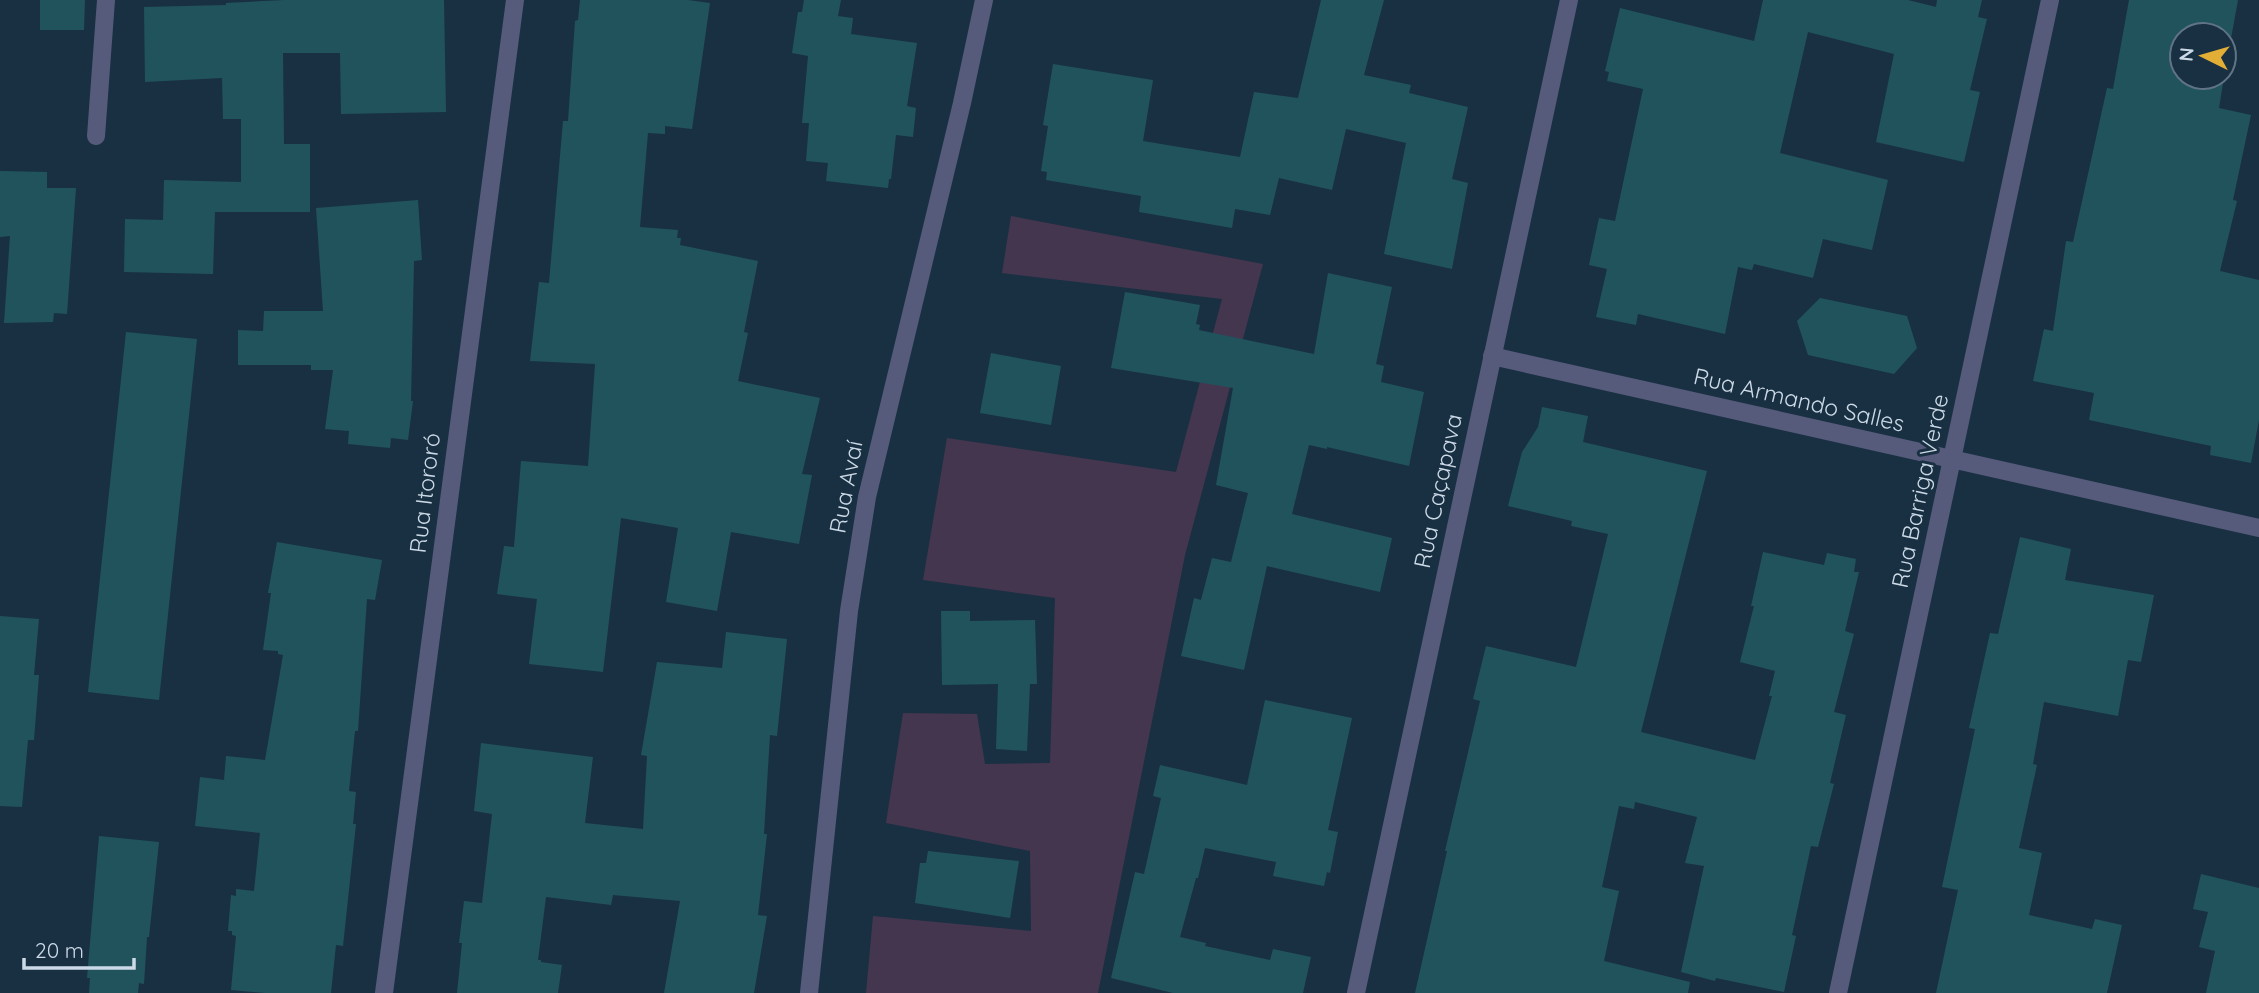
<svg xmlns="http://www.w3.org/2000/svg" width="2259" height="993" viewBox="0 0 2259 993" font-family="Quicksand,sans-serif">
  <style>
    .green { fill: #45364f }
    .building { fill: #21535d }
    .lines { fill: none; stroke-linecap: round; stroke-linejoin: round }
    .street { stroke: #575b7b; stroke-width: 18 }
    .labels { text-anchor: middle; stroke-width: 6; stroke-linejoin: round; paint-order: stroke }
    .street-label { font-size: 23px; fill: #ccdae7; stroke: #193043 }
  </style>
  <rect width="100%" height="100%" fill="#193043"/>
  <path class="green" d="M1011,216L1263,264L1185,555L1098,993H866L873,916L1031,931L1030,851L886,823L903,713L977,714L985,764L1050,763L1055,598L923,580L947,438L1176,472L1222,299L1002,273Z"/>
  <g class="building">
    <path d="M40,0H85L84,30H40Z"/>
    <path d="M284,0H444L446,112L341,114L340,53H283L284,144H310V212H215L213,274L124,272L125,219L163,220L164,180L241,182V119H223L222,78L145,82L144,7L226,5V3Z"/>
    <path d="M580,0H688L710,3L692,129L665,126V134L648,133L640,227L678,230L677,238H681L680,245L758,261L744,332L748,333L738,381L820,398L802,474L812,475L799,544L731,532L717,611L666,602L678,528L621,518L603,672L529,664L537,599L497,594L504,546L514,547L521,461L588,466L595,364L530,361L539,282L549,283L563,121H568L575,21L578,20Z"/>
    <path d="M804,0H841L838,16L853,18L851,34L917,43L907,106L916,108L913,137L896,135L891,179H889L888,188L826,181L828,163L806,161L809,123H802L808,56L792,53L798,12H802Z"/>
    <path d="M1321,0H1384L1364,75L1411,85L1409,93L1468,107L1452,179L1468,183L1452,269L1384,254L1406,143L1346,129L1332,190L1279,178L1270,215L1235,209L1232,228L1139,212L1141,196L1046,180L1047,172L1041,171L1048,126L1043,125L1053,64L1153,80L1143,141L1240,157L1254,92L1298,98Z"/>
    <path d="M1763,0H1908L1936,7L1937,0H1982L1978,17L1987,19L1970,90L1980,92L1964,162L1876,142L1894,54L1808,32L1780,153L1888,180L1872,250L1823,239L1813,278L1754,264L1752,270L1738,267L1725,334L1638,314L1636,325L1596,317L1607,269L1589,265L1599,218L1615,221L1643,89L1607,81L1609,72L1605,71L1620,8L1754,41Z"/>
    <path d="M2129,0H2238L2224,77V35H2182V77H2224L2219,108L2251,115L2233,200L2237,201L2220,271L2259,280V420L2251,463L2210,455L2211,446L2089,420L2094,393L2033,381L2044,329L2053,331L2066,241L2073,242L2107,88L2113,89Z"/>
    <path d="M0,171L47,172V188H76L67,314L54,313L53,322L4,323L10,236L0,237Z"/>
    <path d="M418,200L422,260L414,261L411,401H413L408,440L391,438L390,448L348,444L349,431L325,429L333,370H311V365H238V330L263,331L264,311H323L316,208Z"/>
    <path d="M1328,273L1392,287L1376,364L1384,366L1381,382L1424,392L1409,466L1327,447V449L1309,445L1292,514L1392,538L1380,592L1267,566L1244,670L1181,656L1194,598L1201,600L1212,558L1231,562L1248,493L1216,485L1233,388L1111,368L1125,292L1200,305L1196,324L1200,325L1199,330L1314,354Z"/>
    <path d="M1820,298L1907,316L1917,348L1894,374L1808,355L1797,321Z"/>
    <path d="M126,332L197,339L159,700L88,692Z"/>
    <path d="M991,353L1061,366L1051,425L980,413Z"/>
    <path d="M1542,407L1588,416L1583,442L1707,471L1641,732L1755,760L1772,696H1769L1775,671L1740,662L1754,606H1751L1763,552L1824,565L1827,553L1856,559L1854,572H1859L1845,631L1854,634L1834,712L1846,715L1830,783L1834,784L1818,847L1811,846L1792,935L1796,936L1784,992L1716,978L1715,981L1681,972L1704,866L1685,863L1697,817L1635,802L1634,809L1619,806L1602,887L1619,891L1604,961L1690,982L1688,993H1415L1447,851H1445L1480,701L1473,699L1486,646L1576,667L1608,534L1571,526L1572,521L1508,506L1522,452L1538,427Z"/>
    <path d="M2020,537L2071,549L2065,580L2154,595L2141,662L2128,660L2118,716L2044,702L2033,764L2037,765L2019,848L2042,853L2029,915L2092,929L2095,919L2122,925L2107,993H1936L1958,890L1942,887L1975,729L1969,728L1990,633L1998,634Z"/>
    <path d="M277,542L382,560L375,600L367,599L358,731H355L349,791L356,792L353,824H356L343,946L336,945L331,993H265L231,990L236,936L232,935V931H228L231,895L236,896V889L254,891L260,833L195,826L200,777L224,780L226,756L265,760L283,655L278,654V651L263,650L271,593H268Z"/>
    <path d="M941,611H970V621L1035,620L1037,684H1030L1027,751L996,749L998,684L942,685Z"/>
    <path d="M0,616L39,619L34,675H39L34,740H28L22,807L0,806Z"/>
    <path d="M726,632L787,639L777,736L770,735L764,834H767L758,915L767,916L754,993H664L680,901L613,895L611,905L546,897L538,960H541V962L562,965L558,993H457L462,943H459L464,901L482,903L492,814L474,811L481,743L593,757L585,823L643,829L647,756L641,755L657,662L722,668Z"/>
    <path d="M1265,700L1352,718L1328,830L1338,832L1330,873L1327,872L1324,886L1273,876L1276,862L1205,848L1198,878H1196L1180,937L1206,943L1205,946L1270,960L1273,949L1311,957L1303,993H1173L1111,978L1135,872L1144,874L1161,798L1153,796L1160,765L1247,785Z"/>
    <path d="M99,836L159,842L149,937H147L144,984L139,983L138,993H89L90,978H87Z"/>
    <path d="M928,851L1019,861L1010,918L915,903L920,863H926Z"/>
    <path d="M2201,874L2259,888V993H2206L2215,951L2199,947L2208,912L2193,909Z"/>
  </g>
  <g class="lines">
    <g class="street">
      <path d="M96,136L106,0"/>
      <path d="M1492,356L2259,528"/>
      <path d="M384,993L515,0"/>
      <path d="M809,993L849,611L867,497L962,103L984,0"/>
      <path d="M1356,993L1569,0"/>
      <path d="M1838,993L2050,0"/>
    </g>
  </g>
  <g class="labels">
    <g class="street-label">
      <text transform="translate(1799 400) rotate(13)" y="8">Rua Armando Salles</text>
      <text transform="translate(846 487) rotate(-79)" y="8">Rua Avaí</text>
      <text transform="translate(1438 491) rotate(-78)" y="8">Rua Caçapava</text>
      <text transform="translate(1920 491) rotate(-78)" y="8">Rua Barriga Verde</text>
      <text transform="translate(425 493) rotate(-83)" y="8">Rua Itororó</text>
    </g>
  </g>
  <g transform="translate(2203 56) rotate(275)"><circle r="33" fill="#193043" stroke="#617485" stroke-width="2"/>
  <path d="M0-5L12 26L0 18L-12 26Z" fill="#e3ae35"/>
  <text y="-10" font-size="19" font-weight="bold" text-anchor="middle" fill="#ccdae7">N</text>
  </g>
  <path d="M24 958v10h110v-10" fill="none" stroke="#ccdae7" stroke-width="3.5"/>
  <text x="35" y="958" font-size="21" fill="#ccdae7" stroke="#193043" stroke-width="5" paint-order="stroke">20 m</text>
</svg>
